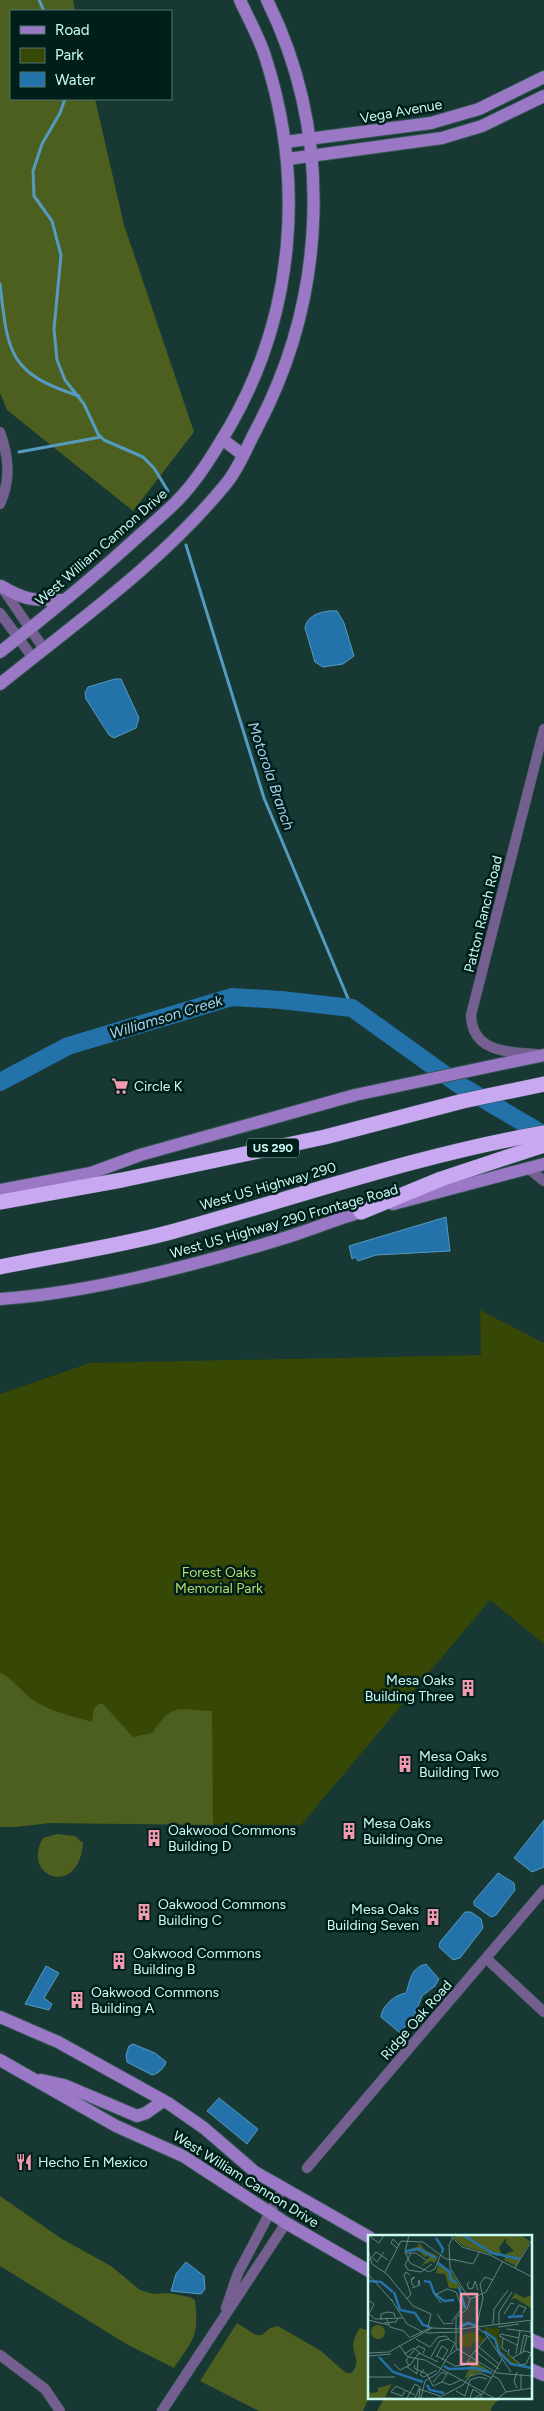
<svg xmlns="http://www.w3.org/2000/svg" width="544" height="2411" viewBox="0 0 544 2411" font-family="Figtree,sans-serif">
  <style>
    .green { fill: #364706 }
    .forest { fill: #4c5f1f }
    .water { fill: #2372aa; stroke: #559bc0 }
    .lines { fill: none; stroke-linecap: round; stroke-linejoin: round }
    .stream { stroke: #559bc0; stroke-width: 3 }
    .river { stroke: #2372aa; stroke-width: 18 }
    .street-casing { stroke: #345752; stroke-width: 11 }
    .secondary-casing { stroke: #345752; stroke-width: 14 }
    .highway-casing { stroke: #345752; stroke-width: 16 }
    .street { stroke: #755f90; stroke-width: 10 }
    .secondary { stroke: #9b78c5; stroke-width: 12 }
    .highway { stroke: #c8a9f1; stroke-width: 15 }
    .labels { text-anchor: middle; stroke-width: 5; stroke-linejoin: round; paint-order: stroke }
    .shield { fill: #001f1b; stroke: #8eb8b2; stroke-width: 1 }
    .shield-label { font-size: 12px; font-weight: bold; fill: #cbfaf2 }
    .street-label { font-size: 14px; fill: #cbfaf2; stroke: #001f1b }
    .poi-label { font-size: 14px; fill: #cbfaf2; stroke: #001f1b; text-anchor: start }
    .park-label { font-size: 14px; fill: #b7da6b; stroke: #001f1b }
    .water-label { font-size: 15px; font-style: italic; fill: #abd0ee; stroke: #001f1b }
    .inset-river { fill: none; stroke: #2372aa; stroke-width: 2.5 }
    .inset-road { fill: none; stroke: #5f867f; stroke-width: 1 }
    .view { fill: #f29aaf; fill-opacity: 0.15; stroke: #f29aaf; stroke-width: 2.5 }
    .inset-edge { fill: none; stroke: #cbfaf2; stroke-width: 2.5 }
  </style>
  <rect width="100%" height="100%" fill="#173833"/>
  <path class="green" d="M480,1310L544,1343V1644L490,1600L301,1825L50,1823L15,1827H0V1394L90,1363L481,1355Z"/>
  <g class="forest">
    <path d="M0,0H73L75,11H11V99H95L124,225L194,432L133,511L7,410L0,393Z"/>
    <path d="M0,1673C9,1675 23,1693 33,1700C51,1712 72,1716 92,1722L94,1709L99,1704H103L133,1737L152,1733C174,1702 176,1710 212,1711L213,1825L50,1823L15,1827H0Z"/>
    <path d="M57,1834L75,1836L83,1843C79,1899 20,1877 43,1838Z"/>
    <path d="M0,2196L62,2239L111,2266L140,2290L153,2294L169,2293L189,2297L195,2300C199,2337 194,2338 174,2368L128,2345L0,2266Z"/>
    <path d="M237,2323L256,2335H262L270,2328L278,2326L321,2351L346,2373H352C365,2354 343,2353 360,2328L369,2331V2397L363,2411H259L200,2381Z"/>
    <path d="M385,2397H507L496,2402L491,2408V2411H377Z"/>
  </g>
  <g class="water">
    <path d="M337,611L344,623L354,656L343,664L323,667L315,662L305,628C307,614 325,610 337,611Z"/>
    <path d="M115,679H121L139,718L136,728L114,738L109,735L86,699L85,693L88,687Z"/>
    <path d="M446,1217L450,1251L376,1255L358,1261L356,1257L352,1259L349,1246Z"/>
    <path d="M544,1820V1867L532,1872L514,1858Z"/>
    <path d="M498,1873L514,1883L515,1890L496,1915L491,1917L474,1905V1901Z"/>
    <path d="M465,1912H471L481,1919L483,1928L460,1958L453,1960L439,1947L440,1942Z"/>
    <path d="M426,1964L439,1979L435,1986L422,1996L415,2014L400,2033L381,2017C382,2005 395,1995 406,1993C410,1982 410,1968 426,1964Z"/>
    <path d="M46,1966L59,1973L44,1998L52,2004L49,2010L25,2004Z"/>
    <path d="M133,2044L155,2053L165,2061L166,2063C163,2069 158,2074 152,2075L127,2062L126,2055L129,2046Z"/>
    <path d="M219,2098L258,2129L247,2144L207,2111Z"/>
    <path d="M186,2262L204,2276L205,2289L201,2294L171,2291L176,2274Z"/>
  </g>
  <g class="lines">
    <g class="stream">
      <path d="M39,0L44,11"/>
      <path d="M65,99L60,113L42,144L33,171L34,196L52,221L61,255L54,329L57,360L65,380L84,404L98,434L104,440L143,457L154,468L168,491"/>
      <path d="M0,284C8,353 8,373 79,396"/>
      <path d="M19,452L101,437"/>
      <path d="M186,545L264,798L352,1008"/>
    </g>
    <path class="river" d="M0,1082L68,1046L232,997L281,1000L352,1008L458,1084L544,1135"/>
    <g class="street-casing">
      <g id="street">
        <path d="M0,432C9,457 11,480 0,504"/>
        <path d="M1,586L44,649"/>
        <path d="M0,613L33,658"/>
        <path d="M536,1054C507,1052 472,1052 471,1015L544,729"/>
        <path d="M529,1169L544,1181"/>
        <path d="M487,1959L544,2012"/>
        <path d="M307,2168L544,1890"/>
        <path d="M226,2308L238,2273L283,2188"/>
        <path d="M0,2355L45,2389L60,2411"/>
        <path d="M162,2411L286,2223"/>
      </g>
    </g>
    <g class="secondary-casing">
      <g id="secondary">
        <path d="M285,142L431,123L479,109L544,77"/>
        <path d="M288,159L442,138L482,126L544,96"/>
        <path d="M222,439L243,455"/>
        <path d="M1,586C26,601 34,600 63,600"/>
        <path d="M0,652C45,617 89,581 131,543C146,529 162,516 177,501C198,480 215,451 230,426C295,313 305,179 265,56C259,37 248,18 240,0"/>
        <path d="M0,684C78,621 161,563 225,485C239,469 247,446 257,428C327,296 334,135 267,0"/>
        <path d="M0,1190L91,1173L140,1155L355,1095L544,1055"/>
        <path d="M393,1204L544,1164"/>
        <path d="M0,1299C90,1293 192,1266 278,1240C309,1231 338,1218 368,1210"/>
        <path d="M0,2017L58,2042L168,2103L204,2128L255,2172L369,2237"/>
        <path d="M0,2060L116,2126L183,2156L286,2223L369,2271"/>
        <path d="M41,2080L64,2085L137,2116L146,2113L163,2101"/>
        <path d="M530,2339L544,2345"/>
        <path d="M530,2369L544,2375"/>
      </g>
    </g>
    <g class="highway-casing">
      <g id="highway">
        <path d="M0,1202L122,1180L325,1137L463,1101L544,1084"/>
        <path d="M361,1212L441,1179L544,1145"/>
        <path d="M0,1267C57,1255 115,1247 171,1232C295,1198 417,1155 544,1133"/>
      </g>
    </g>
    <use href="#street" class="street"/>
    <use href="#secondary" class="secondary"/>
    <use href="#highway" class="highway"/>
  </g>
  <defs>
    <g id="supermarket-bare" transform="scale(1.35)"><path d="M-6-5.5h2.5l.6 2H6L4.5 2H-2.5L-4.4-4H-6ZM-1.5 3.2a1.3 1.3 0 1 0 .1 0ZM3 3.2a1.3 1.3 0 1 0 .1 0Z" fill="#f29aaf" stroke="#001f1b" stroke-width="2.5" paint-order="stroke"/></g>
    <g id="building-bare" transform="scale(1.35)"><path d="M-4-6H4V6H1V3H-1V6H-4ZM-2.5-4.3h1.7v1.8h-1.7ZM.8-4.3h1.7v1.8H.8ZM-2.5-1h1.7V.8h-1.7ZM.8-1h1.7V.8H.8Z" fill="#f29aaf" stroke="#001f1b" stroke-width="2.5" paint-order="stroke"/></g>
    <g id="restaurant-bare" transform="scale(1.35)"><path d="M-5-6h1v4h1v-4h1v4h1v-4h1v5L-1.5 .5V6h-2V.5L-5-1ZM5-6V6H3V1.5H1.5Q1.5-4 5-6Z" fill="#f29aaf" stroke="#001f1b" stroke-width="2.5" paint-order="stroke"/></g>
  </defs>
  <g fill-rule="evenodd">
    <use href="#supermarket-bare" x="120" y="1086"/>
    <use href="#building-bare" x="468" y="1688"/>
    <use href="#building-bare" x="405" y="1764"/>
    <use href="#building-bare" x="349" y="1831"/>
    <use href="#building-bare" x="154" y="1838"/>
    <use href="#building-bare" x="144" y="1912"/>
    <use href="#building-bare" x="433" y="1917"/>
    <use href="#building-bare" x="119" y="1961"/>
    <use href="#building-bare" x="77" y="2000"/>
    <use href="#restaurant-bare" x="24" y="2162"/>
  </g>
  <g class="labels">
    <rect class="shield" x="247" y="1138.5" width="52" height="19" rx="4"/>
    <g class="shield-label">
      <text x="273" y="1152">US 290</text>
    </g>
    <g class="street-label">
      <text transform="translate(401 111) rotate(-10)" y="5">Vega Avenue</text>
      <text transform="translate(101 547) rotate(-41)" y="5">West William Cannon Drive</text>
      <text transform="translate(483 914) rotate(-76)" y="5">Patton Ranch Road</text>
      <text transform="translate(268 1186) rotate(-16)" y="5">West US Highway 290</text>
      <text transform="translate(284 1221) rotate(-16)" y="5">West US Highway 290 Frontage Road</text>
      <text transform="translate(416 2020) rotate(-49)" y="5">Ridge Oak Road</text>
      <text transform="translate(246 2179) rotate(32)" y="5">West William Cannon Drive</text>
    </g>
    <g class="poi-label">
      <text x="134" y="1091">Circle K</text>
      <text x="454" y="1685" text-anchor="end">Mesa Oaks<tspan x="454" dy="16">Building Three</tspan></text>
      <text x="419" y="1761">Mesa Oaks<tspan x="419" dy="16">Building Two</tspan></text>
      <text x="363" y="1828">Mesa Oaks<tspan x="363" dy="16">Building One</tspan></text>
      <text x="168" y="1835">Oakwood Commons<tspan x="168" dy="16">Building D</tspan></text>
      <text x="158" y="1909">Oakwood Commons<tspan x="158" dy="16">Building C</tspan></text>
      <text x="419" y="1914" text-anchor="end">Mesa Oaks<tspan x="419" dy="16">Building Seven</tspan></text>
      <text x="133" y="1958">Oakwood Commons<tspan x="133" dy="16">Building B</tspan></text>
      <text x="91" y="1997">Oakwood Commons<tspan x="91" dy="16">Building A</tspan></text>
      <text x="38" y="2167">Hecho En Mexico</text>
    </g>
    <g class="park-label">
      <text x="219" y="1577">Forest Oaks<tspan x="219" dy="16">Memorial Park</tspan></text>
    </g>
    <g class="water-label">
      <text transform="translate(271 776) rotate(71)" y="5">Motorola Branch</text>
      <text transform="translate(166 1017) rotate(-17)" y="5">Williamson Creek</text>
    </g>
  </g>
  <g transform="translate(368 2235)">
    <rect width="164" height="164" fill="#173833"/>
    <path d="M116,92L132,94L129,102L133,105V116L159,134L141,128L131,117L128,103H123ZM107,97L117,104L112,109L107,106L102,112H93L89,106L91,100Z" fill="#364706"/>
    <path d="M88,0H152L162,6L148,31L136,25L139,18L146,16L138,8V3L131,13L134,20L129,21L95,11L86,3ZM50,7L57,15L70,21L67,28L63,26L52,32L62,21L57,22L49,15L37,16L51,11ZM71,27L82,36L94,54L81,53L77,39L68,38ZM147,58L156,63L163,60L164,74L147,63L143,65ZM3 97a7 7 0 1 1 14 0a7 7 0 1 1-14 0ZM101,126H106L125,138L110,137L96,144L103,130L99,128ZM24,149L17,162L32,163H0V154L3,158L10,157V153Z" fill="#4c5f1f"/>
    <path class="inset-river" d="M95,0L124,18L152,24M68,3L75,14L74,18M38,16L51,14L68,23M70,28L82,37V44L89,48M0,46L13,47L25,57M56,46L62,47L66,58L76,66L86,65M91,52L97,73M26,57L32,75L47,78L55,90L62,92M140,82L155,81M91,92L100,88L108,91M116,96L127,104L131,117L143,129L164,133M11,122L25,137L55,147M76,131L81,134L108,133L124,138M59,150L62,155L76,158"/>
    <path class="inset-road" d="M0,0L11,8L16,0M41,0L37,17L42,28L61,37L67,34L73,19M82,0L94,12L122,20L164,42M85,2L81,10L82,33L102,65L99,74L88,83V113L129,138L164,141M33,6L55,7L78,24L88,25M29,13L23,8L25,4L31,10M0,14L4,29L19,39L45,71L63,79L60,92M37,18H48L58,25M43,18L37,30L40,35L53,37L64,29M5,23L9,27L16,17M87,25L105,29L112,16M0,27L8,17L20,25M147,33L164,5M17,37L33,6M1,40L25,67M44,45L47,42L43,44L44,49L46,51M102,47L99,49L101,54L105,53L107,46L110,55M44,53L52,50L51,45L50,50M23,64L39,89L55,97M39,64L43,59L36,40L38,37L42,40M102,64L118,57L135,26M0,65L6,69L1,79M73,68L67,60L79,54L88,57L94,73L84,86M0,78L7,84L34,83M69,79L76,89L86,88M136,79L143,68L146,69M145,80L151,70L158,73L155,78M18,83L22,92L36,96L42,103M0,85L21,90M13,85V79L20,77L26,78L27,82M162,87L164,109M16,88L28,87L30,83M125,89L126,74L140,55M131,89V77L144,57M109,90L115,63L112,49L117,42L125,45M130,92L151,89M109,93L117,98L143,137M139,94L164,97M58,98L92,97M131,101L133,99L151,103M131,101L149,110M43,102L64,92M135,103L134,113L139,117M48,104L62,112L70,102L78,101L81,104M31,110L40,122L57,125L126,163M111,112L131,129M141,114L140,119L153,130L158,129L163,118M107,116L131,134M155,117L159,101M0,118L21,117L64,93L93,94L164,85M36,119L46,113L53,119M148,119L152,96M152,119L156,100L163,102M0,121L23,119M69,121L87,131L97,130L102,123M63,122L72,106L80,104L87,108L82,118M68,122L74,111L80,115L74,125M102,122L119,102M144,123L157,116L163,118M26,129L32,135L42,130L51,118L70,127M47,130L46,133L59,139L65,151L74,147L80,137M38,131L49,139L50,124M41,131L38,125L50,111L57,114L55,118M56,134L52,140L56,142L69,135M153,139V155M125,141L131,144L138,157M0,142H27M65,147L74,137L78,139M74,147L82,150L93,145M149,153L146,146L149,137M37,156L34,161L23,157L28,151L47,160M88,156L97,161L102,145L111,142L119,144M39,163L47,149L52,152L51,163M47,163L51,154L72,161M53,163L57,146L70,138L80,121L90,114M70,163L95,150L102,141L112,138L124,143M102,163L105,154L113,159L107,163M112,163L134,124M130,163L138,157L164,153"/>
    <path class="view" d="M93,59H109V129H93Z"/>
    <rect width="164" height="164" class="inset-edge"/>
  </g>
  <rect x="10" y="10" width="162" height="90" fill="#001f1b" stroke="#517771"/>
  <rect x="20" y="26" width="25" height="8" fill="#9b78c5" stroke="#517771"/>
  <text x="55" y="35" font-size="15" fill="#cbfaf2">Road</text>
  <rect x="20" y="48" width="25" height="15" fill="#364706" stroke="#517771"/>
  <text x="55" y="60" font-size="15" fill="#cbfaf2">Park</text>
  <rect x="20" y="72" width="25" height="15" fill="#2372aa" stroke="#517771"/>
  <text x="55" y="85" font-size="15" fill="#cbfaf2">Water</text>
</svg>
